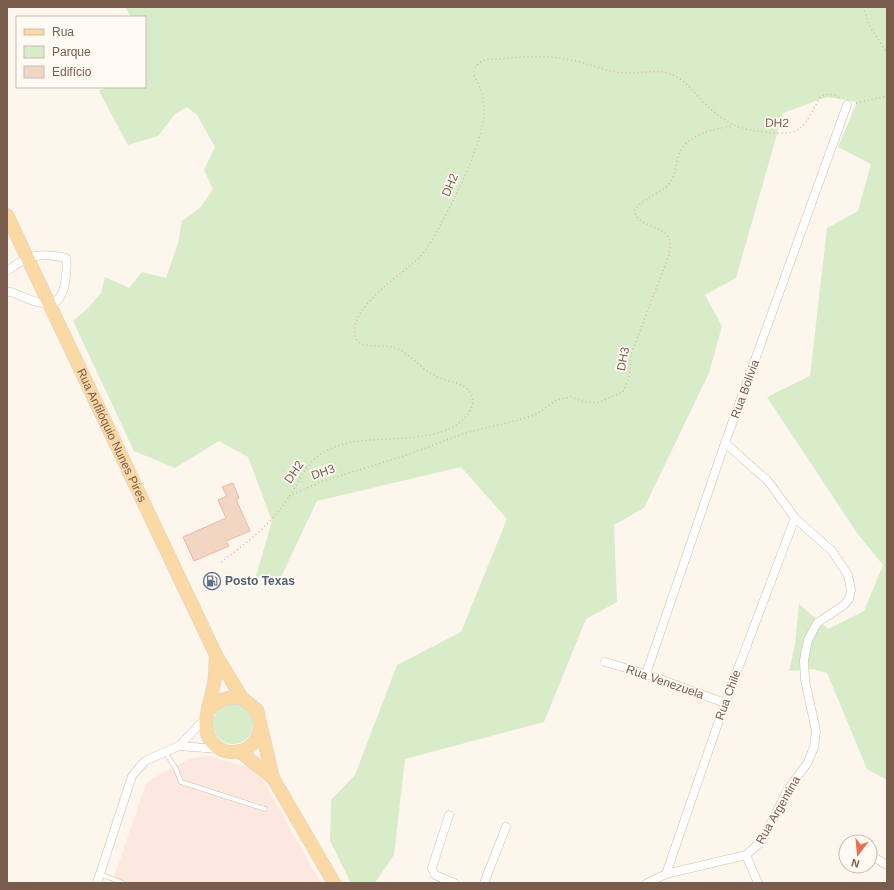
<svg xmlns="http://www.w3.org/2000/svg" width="894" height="890" viewBox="0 0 894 890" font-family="Helvetica,sans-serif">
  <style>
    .commercial { fill: #fde8e0 }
    .green { fill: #d8ecc9 }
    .building { fill: #f3d5c3; stroke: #e6bba3 }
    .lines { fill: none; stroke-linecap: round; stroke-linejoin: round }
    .lane-casing { stroke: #d1beb0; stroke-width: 5 }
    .street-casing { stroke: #d1beb0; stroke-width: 9 }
    .primary-casing { stroke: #dad1cd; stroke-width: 14 }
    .path { stroke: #d9b8a5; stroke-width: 1.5; stroke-dasharray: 1 3; stroke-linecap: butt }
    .lane { stroke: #fff; stroke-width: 4 }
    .street { stroke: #fff; stroke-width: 8 }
    .primary { stroke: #fbd9a5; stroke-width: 13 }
    .labels { text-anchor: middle; stroke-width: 3.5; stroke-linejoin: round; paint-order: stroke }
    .street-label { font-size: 12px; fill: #7a5c4d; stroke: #fffaf3 }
    .service-label { font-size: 12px; font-weight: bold; fill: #4e5e75; stroke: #fffaf3; text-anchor: start }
  </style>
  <rect width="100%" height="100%" fill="#fdf6ec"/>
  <path class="commercial" d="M202,756H209L251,768L260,775L321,883H112L146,784L153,778L189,759Z"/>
  <g class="green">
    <path d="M125,7H887V780L867,769L827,673L813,669L789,671L795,645L799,604L828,629L864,611L883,565L857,533L767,397L810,376L827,228L858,211L871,164L838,147L857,102L827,97L783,113L736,278L705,295L722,326L709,373L644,508L614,525L617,602L586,619L544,722L405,759L394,855L375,883H351L330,841L331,800L355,775L397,665L461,632L507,519L461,467L317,501L281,577L256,576L272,521L248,457L219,441L175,468L134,451L73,321L88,308L101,293L105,277L129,288L142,272L166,278L178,243L182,221L201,207L213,189L204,170L215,147L197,115L187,107L175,114L158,136L128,145L99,91L106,87H145V17H131Z"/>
    <circle cx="233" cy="724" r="20"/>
  </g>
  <path class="building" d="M233,483L239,498L236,499L250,531L226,541L229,546L194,561L183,537L226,518L218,500L227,496L222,487Z"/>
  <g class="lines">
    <g class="lane-casing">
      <g id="lane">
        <path d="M165,752L175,767L181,782L265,809"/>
        <path d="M100,874L123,883"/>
      </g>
    </g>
    <g class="street-casing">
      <g id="street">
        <path d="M7,271C28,255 40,252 66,258C68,266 66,274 65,283C59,318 33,300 11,292H7"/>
        <path d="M605,662L646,674L725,703"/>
        <path d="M646,674L725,443L847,105"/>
        <path d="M179,746L218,749"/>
        <path d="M449,815L432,868L435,875L454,883"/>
        <path d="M746,855L758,883"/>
        <path d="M870,855L887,865"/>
        <path d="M666,874L725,703L795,518"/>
        <path d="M97,883L132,776L145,761L179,746L206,718"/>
        <path d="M484,883L506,827"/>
        <path d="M647,883L666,874L746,855L762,841L787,791L808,762L814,747L816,731L805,680L804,660L808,640L817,623L844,605L849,599L851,590L848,575L832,551L795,518L768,481L725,443"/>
      </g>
    </g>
    <g class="primary-casing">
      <g id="primary">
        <path id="s1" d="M7,215L216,655L242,698L257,710L273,778L334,883"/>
        <path d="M216,655C215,664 216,674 214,683C211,703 196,732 217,747C223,751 230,753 237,752C250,750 257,741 260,729"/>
        <path d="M208,711C218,699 227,696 242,698"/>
        <path d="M239,751L273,778"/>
      </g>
    </g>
    <g class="path">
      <path d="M863,7L869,25L887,53"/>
      <path d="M856,103L887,96"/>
      <path d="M289,496L323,481L407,455L465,433L519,420L537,414L556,400L571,397L584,402L597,403L623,392L629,377L630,357L669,255C669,251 671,245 670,241C665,224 640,229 634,211C642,199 655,196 666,187C678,176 674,162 681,150C691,133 715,129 733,126"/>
      <path d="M221,562C243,546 265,529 282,507C302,482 303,457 340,445C374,433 451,449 471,409C474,402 473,393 466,388C457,381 443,381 434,375C420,368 410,354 396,348C384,343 358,352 355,335C349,307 403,274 420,257C429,247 436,233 442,222C456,196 483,142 484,113C484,107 483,96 481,90C478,80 469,74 478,64C484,58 493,59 500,59C525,56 551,55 576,61C593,65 609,73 627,73C641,74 659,68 673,75C686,81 694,92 703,102C724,122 736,129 764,132C806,137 802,127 821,96L830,94L842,98"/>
    </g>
    <use href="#lane" class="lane"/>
    <use href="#street" class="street"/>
    <use href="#primary" class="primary"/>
  </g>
  <defs>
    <g id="fuel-ring" transform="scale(0.9)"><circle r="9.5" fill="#fffaf3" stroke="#5c6f8a" stroke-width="1.5"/><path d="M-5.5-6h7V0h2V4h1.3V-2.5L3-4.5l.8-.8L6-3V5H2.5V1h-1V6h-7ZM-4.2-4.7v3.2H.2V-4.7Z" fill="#5c6f8a"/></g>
  </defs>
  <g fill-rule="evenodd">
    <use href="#fuel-ring" x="212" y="581"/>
  </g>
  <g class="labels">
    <g class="street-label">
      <text transform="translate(777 123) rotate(1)" y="4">DH2</text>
      <text transform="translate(450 185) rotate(-67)" y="4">DH2</text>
      <text transform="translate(623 359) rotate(-79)" y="4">DH3</text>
      <text transform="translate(745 389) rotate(-70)" y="4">Rua Bolívia</text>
      <text dy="4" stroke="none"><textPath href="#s1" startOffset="244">Rua Anfilóquio Nunes Pires</textPath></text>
      <text transform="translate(294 472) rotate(-56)" y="4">DH2</text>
      <text transform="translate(323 472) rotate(-20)" y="4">DH3</text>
      <text transform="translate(665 682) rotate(19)" y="4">Rua Venezuela</text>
      <text transform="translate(728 695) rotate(-70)" y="4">Rua Chile</text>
      <text transform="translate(778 810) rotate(-60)" y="4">Rua Argentina</text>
    </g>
    <g class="service-label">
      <text x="225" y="585">Posto Texas</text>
    </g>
  </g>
  <rect width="894" height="890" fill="none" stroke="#7a5c4d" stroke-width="16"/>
  <rect x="16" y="16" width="130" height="72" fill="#fffaf3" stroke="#cabbb1"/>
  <rect x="24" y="29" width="20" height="6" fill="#fbd9a5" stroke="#cabbb1"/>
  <text x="52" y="36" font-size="12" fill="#7a5c4d">Rua</text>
  <rect x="24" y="46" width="20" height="12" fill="#d8ecc9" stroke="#cabbb1"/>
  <text x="52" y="56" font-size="12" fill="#7a5c4d">Parque</text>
  <rect x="24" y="66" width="20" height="12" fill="#f3d5c3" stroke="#cabbb1"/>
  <text x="52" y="76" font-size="12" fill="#7a5c4d">Edifício</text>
  <g transform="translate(858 854) rotate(196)"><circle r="19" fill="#fffaf3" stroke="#cabbb1"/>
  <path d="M0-3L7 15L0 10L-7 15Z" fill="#e76f51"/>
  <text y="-6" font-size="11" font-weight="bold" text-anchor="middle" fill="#7a5c4d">N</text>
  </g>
</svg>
